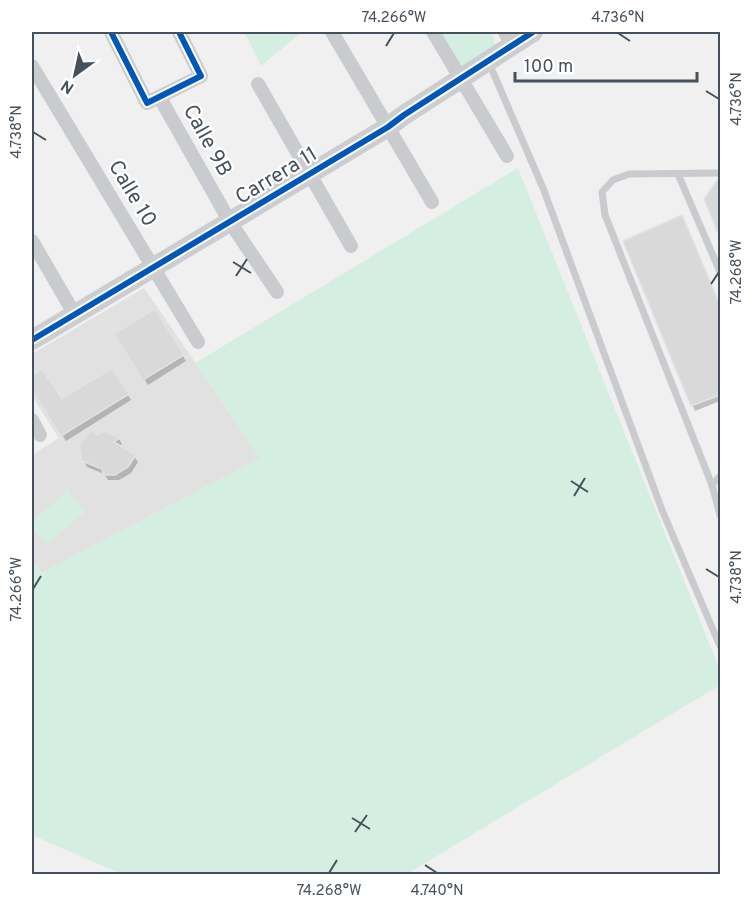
<svg xmlns="http://www.w3.org/2000/svg" width="752" height="906" viewBox="0 0 752 906" font-family="Overpass,sans-serif">
  <style>
    .education { fill: #e2e1e2 }
    .green { fill: #d4efe1 }
    .shadow { fill: #0003 }
    .building { fill: #d9d9da; stroke: #e1e2e3; stroke-width: 1.5 }
    .lines { fill: none; stroke-linecap: round; stroke-linejoin: round }
    .lane { stroke: #c9cbce; stroke-width: 7 }
    .street { stroke: #c9cbce; stroke-width: 14 }
    .secondary { stroke: #cbcdd0; stroke-width: 20 }
    .cycleway-casing { stroke: #fff; stroke-width: 10 }
    .cycleway { stroke: #0057b8; stroke-width: 6 }
    .ticks { fill: none; stroke: #47515c; stroke-width: 2 }
    .labels { text-anchor: middle; stroke-width: 4.5; stroke-linejoin: round; paint-order: stroke }
    .street-label { font-size: 21px; fill: #47515c; stroke: #fff }
    .neatline { fill: none; stroke: #47515c; stroke-width: 2 }
    .ticks-label { font-size: 15px; text-anchor: middle; fill: #47515c }
  </style>
  <rect width="100%" height="100%" fill="#f0f0f0"/>
  <path class="education" d="M144,288L261,458L41,573L32,560V455L59,438L32,396V354Z"/>
  <g class="green">
    <path d="M244,32H302L261,66Z"/>
    <path d="M441,32H491L496,45L461,66Z"/>
    <path d="M518,168L720,670V685L407,874H121L32,835V560L41,573L260,458L195,363Z"/>
    <path d="M67,491L85,512L47,545L32,527V522Z"/>
  </g>
  <g class="shadow">
    <path d="M715,186L720,187V235L706,199Z"/>
    <path d="M684,222L720,306V401L695,411L625,241Z"/>
    <path d="M154,311L186,361L148,385L116,335Z"/>
    <path d="M112,370L131,400L66,441L32,388V378L41,371L61,401Z"/>
    <path d="M96,437L119,439L122,444L119,446L134,456L138,462L131,473L119,480H108L104,474L87,467L83,460Z"/>
  </g>
  <g class="building">
    <path d="M718,179H720V238L704,199Z"/>
    <path d="M682,215L720,305V395L691,406L623,241Z"/>
    <path d="M155,309L184,355L143,380L114,334Z"/>
    <path d="M112,368L129,394L61,436L32,390V376L42,369L62,399Z"/>
    <path d="M92,429L96,435L105,431L120,438L114,442L136,455L128,467L115,475H103L102,469L82,461L79,445Z"/>
  </g>
  <g class="lines">
    <g class="lane">
      <path d="M489,63L543,188L662,510L720,646"/>
      <path d="M720,173L629,174L613,180L602,192L605,215L712,485L720,515"/>
      <path d="M678,174L720,272"/>
      <path d="M712,485L720,476"/>
    </g>
    <g class="street">
      <path d="M111,32L147,103L201,76L179,32"/>
      <path d="M332,32L432,202"/>
      <path d="M433,32L507,156"/>
      <path d="M505,32L511,44"/>
      <path d="M32,66L198,342"/>
      <path d="M258,84L351,246"/>
      <path d="M160,98L230,222L277,292"/>
      <path d="M32,241L75,315"/>
      <path d="M32,420L40,435"/>
    </g>
    <path class="secondary" d="M32,340L388,127L404,115L533,32"/>
    <g class="cycleway-casing">
      <g id="cycleway">
        <path d="M111,32L147,103L201,76L179,32"/>
        <path d="M32,340L388,127L404,115L533,32"/>
      </g>
    </g>
    <use href="#cycleway" class="cycleway"/>
  </g>
  <path class="ticks" d="M618,33L630,41M386,46L394,33M706,91L719,99M33,132L46,140M233,262L251,273M236,276L247,259M711,284L719,272M571,481L588,492M574,496L585,478M706,569L719,577M33,589L41,576M352,818L370,829M355,832L367,815M425,865L437,873M329,873L337,860"/>
  <g class="labels">
    <g class="street-label">
      <text transform="translate(208 140) rotate(61)" y="7">Calle 9B</text>
      <text transform="translate(276 175) rotate(-31)" y="7">Carrera 11</text>
      <text transform="translate(133 193) rotate(59)" y="7">Calle 10</text>
    </g>
  </g>
  <rect width="752" height="906" fill="none" stroke="#ffffff" stroke-width="66"/>
  <g transform="translate(75 75) rotate(213)" stroke="#ffffff" stroke-width="4.5" paint-order="stroke">
  <path d="M0-4.5L10 22L0 15L-10 22Z" fill="#47515c"/>
  <text y="-9" font-size="16" font-weight="bold" text-anchor="middle" fill="#47515c">N</text>
  </g>
  <path d="M515 72v9h182v-9" fill="none" stroke="#47515c" stroke-width="3"/>
  <text x="524" y="72" font-size="18" fill="#47515c" stroke="#ffffff" stroke-width="4.5" paint-order="stroke">100 m</text>
  <rect x="33" y="33" width="686" height="840" class="neatline"/>
  <g class="ticks-label">
    <text x="394" y="22">74.266°W</text>
    <text x="618" y="22">4.736°N</text>
    <text transform="translate(736 99) rotate(-90)" y="5">4.736°N</text>
    <text transform="translate(16 132) rotate(-90)" y="5">4.738°N</text>
    <text transform="translate(736 272) rotate(-90)" y="5">74.268°W</text>
    <text transform="translate(736 577) rotate(-90)" y="5">4.738°N</text>
    <text transform="translate(16 589) rotate(-90)" y="5">74.266°W</text>
    <text x="329" y="895">74.268°W</text>
    <text x="437" y="895">4.740°N</text>
  </g>
</svg>
